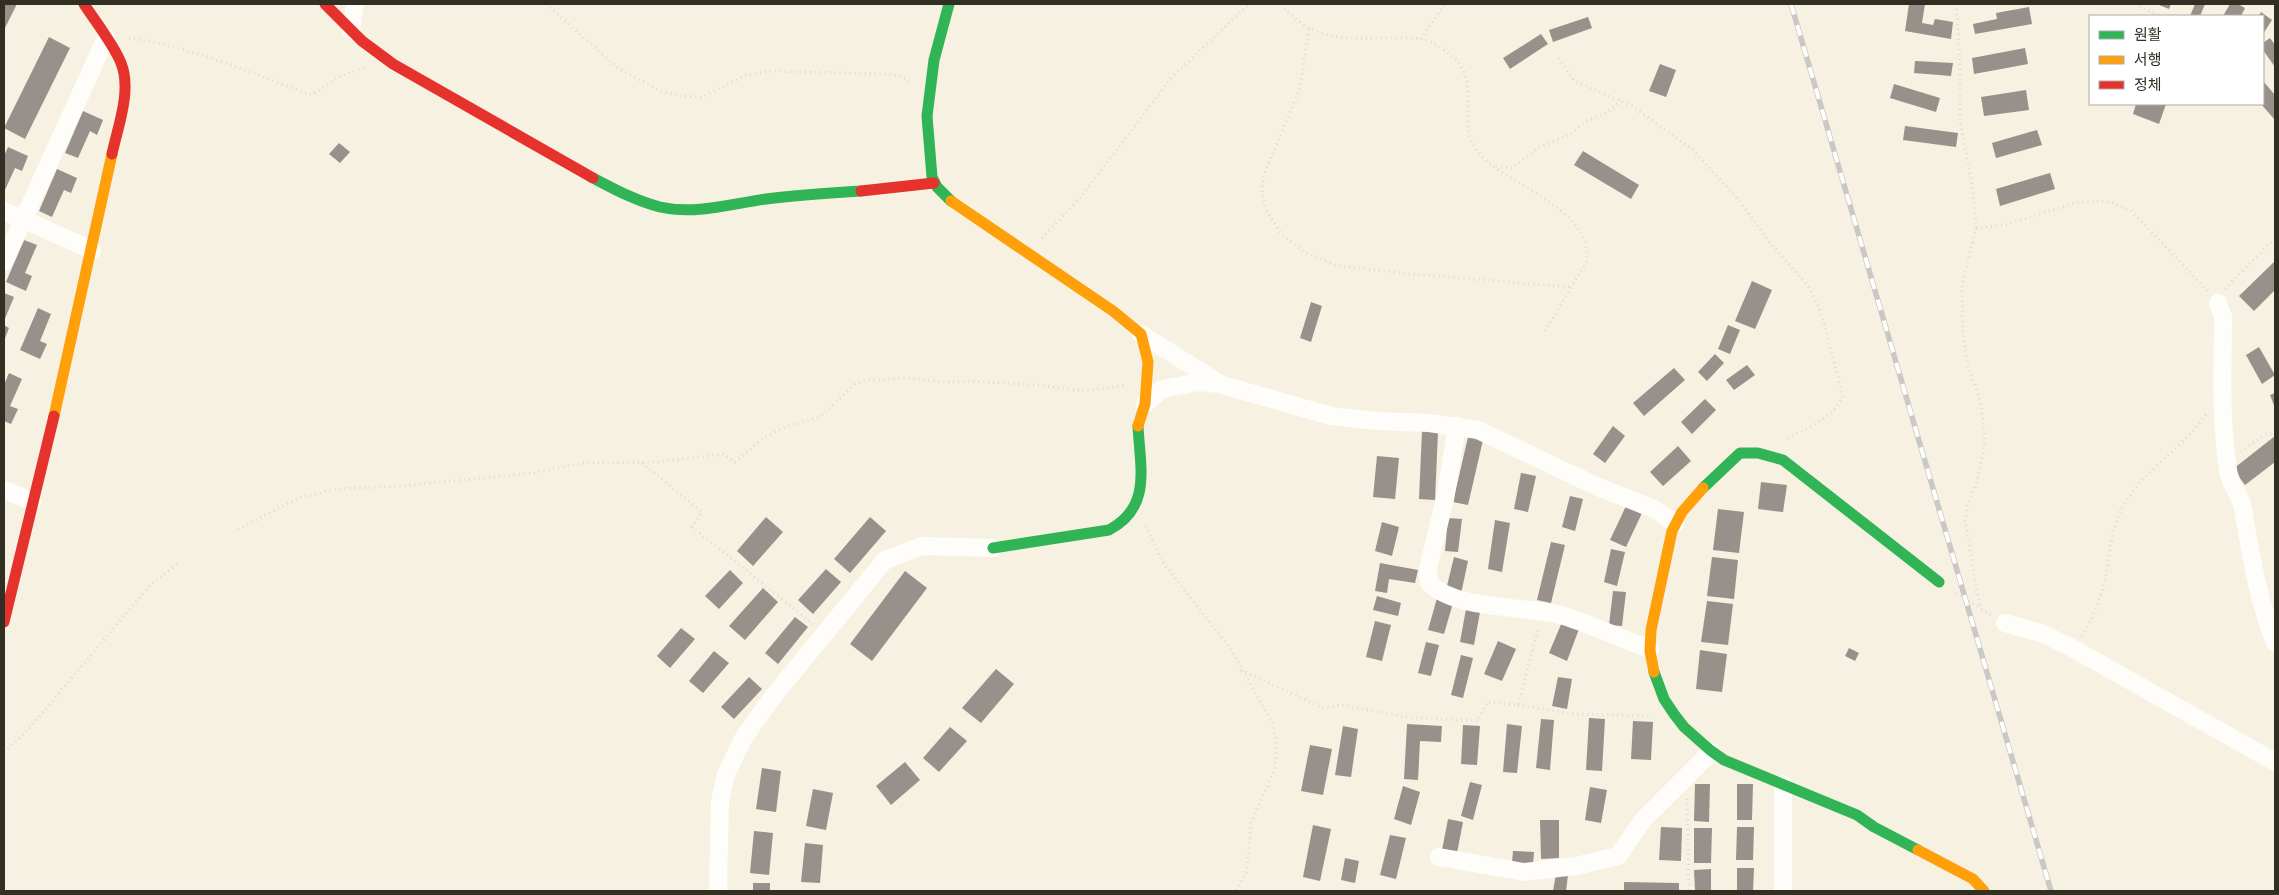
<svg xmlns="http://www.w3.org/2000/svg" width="2279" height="895" viewBox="0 0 2279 895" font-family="'Times New Roman','Noto Sans KR',serif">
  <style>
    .building { fill: #97908b }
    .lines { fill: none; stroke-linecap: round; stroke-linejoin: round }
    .path { stroke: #dcdbd6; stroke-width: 3; stroke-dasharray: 1 4; stroke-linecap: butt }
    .street { stroke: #fefdfa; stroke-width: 18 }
    .fast { stroke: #30b455; stroke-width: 11 }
    .slow { stroke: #ff9f0a; stroke-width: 11 }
    .jam { stroke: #e5322d; stroke-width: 11 }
    .rail-casing { stroke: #cac8c4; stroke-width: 5.5 }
    .rail { stroke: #fff; stroke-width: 4; stroke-dasharray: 11; stroke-linecap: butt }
  </style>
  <rect width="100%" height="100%" fill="#f6f1e1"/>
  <g class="building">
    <path d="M4,4H17L4,30Z"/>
    <path d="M1909,4H1925L1922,23L1933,25L1935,19L1953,22L1951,39L1905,31Z"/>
    <path d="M2159,4H2171L2169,9L2159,5Z"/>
    <path d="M2195,4H2205L2200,16H2190Z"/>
    <path d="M2230,4H2238L2245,8L2241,16H2223Z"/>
    <path d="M2029,7L2032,24L1975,34L1973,24L1997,19L1996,13Z"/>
    <path d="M2261,12L2272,20L2263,34V16H2259Z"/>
    <path d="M1588,17L1592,28L1553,42L1549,30Z"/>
    <path d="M1541,34L1548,44L1510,69L1503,58Z"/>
    <path d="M49,37L70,48L25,139L4,128Z"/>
    <path d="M2270,38L2275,45V67L2263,50V43Z"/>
    <path d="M2025,48L2028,64L1974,74L1972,58Z"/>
    <path d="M1915,61L1953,63L1951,76L1914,73Z"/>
    <path d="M1660,64L1676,70L1666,97L1649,91Z"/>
    <path d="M2263,81L2275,95V120L2261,104H2263Z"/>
    <path d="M1894,84L1940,98L1936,112L1890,98Z"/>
    <path d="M2026,90L2029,110L1984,116L1981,97Z"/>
    <path d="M2136,104H2166L2159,124L2133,114Z"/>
    <path d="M83,111L103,120L97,135L90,131L78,158L65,153Z"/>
    <path d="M1905,126L1958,133L1956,147L1903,140Z"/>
    <path d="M2037,130L2042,145L1996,158L1992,143Z"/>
    <path d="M339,143L350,152L340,163L329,154Z"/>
    <path d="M8,147L28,156L22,171L15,168L4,192V156Z"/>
    <path d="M1583,151L1639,185L1631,199L1574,165Z"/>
    <path d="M57,169L77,178L71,193L64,190L52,217L39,211Z"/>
    <path d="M2050,173L2055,189L2000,206L1996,189Z"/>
    <path d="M24,240L37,245L25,273L32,276L26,291L6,282Z"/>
    <path d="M2275,261V290L2254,311L2239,296Z"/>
    <path d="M1752,281L1772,290L1755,329L1735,321Z"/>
    <path d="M4,293L14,297L4,321Z"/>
    <path d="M1311,302L1322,306L1311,342L1300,338Z"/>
    <path d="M38,308L51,314L40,341L47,344L40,359L20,350Z"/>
    <path d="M4,325L9,328L4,341Z"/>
    <path d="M1728,325L1740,330L1730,354L1718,349Z"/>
    <path d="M2259,347L2275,375L2262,384L2246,355Z"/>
    <path d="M1715,354L1724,363L1707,381L1698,372Z"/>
    <path d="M1747,365L1755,375L1734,390L1726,380Z"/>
    <path d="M1674,368L1685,380L1644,416L1633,403Z"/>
    <path d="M9,373L22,379L10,406L18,409L11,424L4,421V385Z"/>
    <path d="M2275,393V408L2270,395Z"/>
    <path d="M1705,399L1716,410L1692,434L1681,422Z"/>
    <path d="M1613,426L1625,436L1605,463L1593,454Z"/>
    <path d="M1422,431L1438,432L1435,500L1419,499Z"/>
    <path d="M2275,436V462L2245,485L2233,469Z"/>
    <path d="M1468,437L1483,440L1468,505L1453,502Z"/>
    <path d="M1678,446L1691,461L1663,486L1650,472Z"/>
    <path d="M1377,456L1399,458L1395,499L1373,497Z"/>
    <path d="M1521,473L1536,476L1528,512L1514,509Z"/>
    <path d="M1761,482L1787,485L1783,512L1758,509Z"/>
    <path d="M1570,496L1583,499L1575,531L1562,527Z"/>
    <path d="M1626,506L1642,513L1626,547L1610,540Z"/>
    <path d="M1718,509L1744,512L1739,553L1713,550Z"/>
    <path d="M766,517L783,532L753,566L737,551Z"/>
    <path d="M870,517L886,531L850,573L834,559Z"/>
    <path d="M1448,518L1462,519L1458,552L1445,551Z"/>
    <path d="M1495,520L1510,523L1502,572L1488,569Z"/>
    <path d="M1382,522L1399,527L1392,556L1375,551Z"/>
    <path d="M1551,542L1565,545L1551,603L1537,600Z"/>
    <path d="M1611,549L1625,552L1617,586L1604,582Z"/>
    <path d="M1454,557L1468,561L1461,594L1446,590Z"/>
    <path d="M1712,557L1738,560L1734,599L1707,596Z"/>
    <path d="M1380,563L1418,570L1415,583L1389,579L1387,593L1375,591Z"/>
    <path d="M826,569L841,582L813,614L798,600Z"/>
    <path d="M730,570L743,583L719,609L705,596Z"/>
    <path d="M905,571L927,588L872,661L850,644Z"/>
    <path d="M763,588L778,602L745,640L729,626Z"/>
    <path d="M1613,591L1626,592L1622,626L1609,625Z"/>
    <path d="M1377,596L1401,603L1398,616L1373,610Z"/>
    <path d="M1437,598L1453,603L1444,634L1428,630Z"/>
    <path d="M1707,601L1733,604L1728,645L1701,642Z"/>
    <path d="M1466,609L1480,612L1474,645L1460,642Z"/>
    <path d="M795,617L808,627L778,664L765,653Z"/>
    <path d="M1375,621L1391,625L1382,661L1366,657Z"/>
    <path d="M1562,622L1579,629L1567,661L1549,653Z"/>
    <path d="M681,628L695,639L670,668L657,656Z"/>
    <path d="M1498,641L1516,649L1502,681L1484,674Z"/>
    <path d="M1426,642L1439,645L1431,676L1418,673Z"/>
    <path d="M1849,648L1859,653L1855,661L1845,656Z"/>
    <path d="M1700,650L1727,654L1722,692L1696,689Z"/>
    <path d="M714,651L729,663L703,693L689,681Z"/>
    <path d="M1461,655L1473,658L1463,698L1451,695Z"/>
    <path d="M996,669L1014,684L981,723L962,708Z"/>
    <path d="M749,677L762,689L734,719L721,707Z"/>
    <path d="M1558,677L1572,679L1567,709L1552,706Z"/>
    <path d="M1589,718L1605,719L1602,771L1586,770Z"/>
    <path d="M1541,719L1554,720L1550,770L1536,768Z"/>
    <path d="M1633,721L1653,722L1651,760L1631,759Z"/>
    <path d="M1407,724L1442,726L1441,742L1420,741L1418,780L1404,779Z"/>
    <path d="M1507,724L1522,726L1517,773L1503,772Z"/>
    <path d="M1463,725L1480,726L1477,765L1461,764Z"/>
    <path d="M1343,726L1358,729L1351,777L1335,775Z"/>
    <path d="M950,727L967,741L939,772L923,758Z"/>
    <path d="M1310,745L1332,749L1323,795L1301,791Z"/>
    <path d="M905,762L920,780L891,805L876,786Z"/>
    <path d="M762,768L781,771L776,812L756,809Z"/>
    <path d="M1470,782L1482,785L1473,820L1461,816Z"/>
    <path d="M1695,784H1710L1709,822L1694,821Z"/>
    <path d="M1737,784H1753L1752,820H1737Z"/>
    <path d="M1403,786L1420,792L1411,825L1394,819Z"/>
    <path d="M1590,787L1607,790L1601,823L1585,820Z"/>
    <path d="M813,789L833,793L826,830L806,826Z"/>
    <path d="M1448,819L1463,822L1457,853L1442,850Z"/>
    <path d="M1540,820H1559V858L1541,859Z"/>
    <path d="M1313,825L1331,829L1320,881L1303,877Z"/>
    <path d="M1661,827L1682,828L1681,861L1659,860Z"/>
    <path d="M1737,827H1754L1753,860H1736Z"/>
    <path d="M1694,828H1712L1711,863H1694Z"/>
    <path d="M754,831L773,833L769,875L750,873Z"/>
    <path d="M1390,835L1406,838L1396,879L1380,875Z"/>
    <path d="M805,843L823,845L820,883L801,882Z"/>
    <path d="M1513,851L1534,852L1533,864L1512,863Z"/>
    <path d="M1345,858L1359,861L1355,883L1341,880Z"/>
    <path d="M1737,868H1754L1753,891H1737Z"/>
    <path d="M1711,869V891H1695L1694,870Z"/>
    <path d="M1556,874L1568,875L1566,891H1553Z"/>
    <path d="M1624,882L1679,883V891H1624Z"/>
    <rect x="753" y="883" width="17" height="8"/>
  </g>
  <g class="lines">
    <g class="path">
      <path d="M546,4L619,69L659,90L680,96L702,97L744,76L766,71L884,74L900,76L910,81"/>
      <path d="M1282,4C1311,43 1348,38 1392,38C1401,38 1413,37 1422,39C1431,41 1441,47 1448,53C1487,82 1452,123 1479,153C1508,187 1596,209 1586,263L1543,334"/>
      <path d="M1956,4L1960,60V122L1973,189L1976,228L1962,286L1963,337L1968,366L1981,403L1985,441L1977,481L1967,507L1965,521L1980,608"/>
      <path d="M2135,4L2159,16"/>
      <path d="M1309,29L1300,88L1263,177L1262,193L1266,210L1281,234L1304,252L1337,266L1412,274L1571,287"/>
      <path d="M129,38C192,47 252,73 311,95L343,75L364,68"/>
      <path d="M1421,39L1445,4"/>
      <path d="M1559,58L1574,81L1632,106L1693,150L1738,199L1768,240L1808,286L1817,303L1823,319L1843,396C1833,419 1807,428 1786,439"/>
      <path d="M1496,166L1512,168L1536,149L1569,135L1586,121L1605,114L1621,101"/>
      <path d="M1976,228L2005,225L2075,203L2096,201L2113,203L2131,211L2146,226L2208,291"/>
      <path d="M1042,238L1081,197L1171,78L1249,4"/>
      <path d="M2225,289L2267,246L2275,241"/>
      <path d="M2241,452L2264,435L2275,433"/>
      <path d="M642,463L702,512L692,527L813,624"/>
      <path d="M1146,526L1161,560L1230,648L1273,724L1276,744L1275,769L1251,823L1247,871L1236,891"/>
      <path d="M238,529L299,498L335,489L400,486L533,473L582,463L658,462L723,454L735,462L765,437L783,428L821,416L855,384L868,380L906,378L946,382L969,381L1039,385L1082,391L1127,385"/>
      <path d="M1956,593L1991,615"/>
      <path d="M2082,636C2092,619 2101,599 2105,579C2110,557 2110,533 2120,512C2139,473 2182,450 2206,414"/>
      <path d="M1241,670L1323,708L1341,705L1406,717L1478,721L1487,702L1518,705L1538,629"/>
      <path d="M1518,705L1576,714L1652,716"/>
      <path d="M4,752L26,732L152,583L179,563"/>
      <path d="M1687,799L1689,891"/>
    </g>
    <g class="street">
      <path d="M351,30L355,4"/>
      <path d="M4,211L92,250"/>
      <path d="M4,262L106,38"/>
      <path d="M2218,303L2223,317C2223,368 2220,420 2228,470C2230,485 2241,496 2243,509C2251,555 2258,600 2275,643"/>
      <path d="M1141,334L1222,385L1331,416L1377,421L1429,423L1478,430L1598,487L1654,509L1675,523"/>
      <path d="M1145,404L1162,389L1199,382L1219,384"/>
      <path d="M1457,426L1445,499L1428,568L1429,583C1457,611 1526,605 1564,616C1593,625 1621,639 1650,649"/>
      <path d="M4,490L32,501"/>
      <path d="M2005,623L2041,633L2072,648L2275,762"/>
      <path d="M1439,857L1524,872L1576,866L1618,856L1643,820L1711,752"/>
      <path d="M718,891L720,801L726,774L743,739L771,699L885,560L922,546L993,548"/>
      <path d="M1783,891V784"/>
    </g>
    <g class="fast">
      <path d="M949,4L934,60L927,116L932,177L937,187L951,201"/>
      <path d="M593,178C614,189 636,201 660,207C696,215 730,204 766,199C797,195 829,193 861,191"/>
      <path d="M1703,488L1740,453H1758L1783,460L1939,582"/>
      <path d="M993,548L1109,530C1152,507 1140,468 1138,426"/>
      <path d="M1654,672L1664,699L1674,714L1684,727L1710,750L1724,760L1857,815L1874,827L1918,850"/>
    </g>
    <g class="slow">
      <path d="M951,201L1113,311L1141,334L1148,362L1145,404L1138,426"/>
      <path d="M54,416L112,154"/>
      <path d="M1654,672L1650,651L1651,630L1672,531L1682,512L1703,488"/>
      <path d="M1918,850L1973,879L1984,891"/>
    </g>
    <g class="jam">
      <path d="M84,4C95,21 114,45 121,63C132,90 118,126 112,154"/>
      <path d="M325,4L362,41L393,64L593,178"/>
      <path d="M861,191L934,183"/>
      <path d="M4,622L54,416"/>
    </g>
    <g class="rail-casing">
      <path id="rail" d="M1791,4L2051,891"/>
    </g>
    <use href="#rail" class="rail"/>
  </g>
  <rect width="2279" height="895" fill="none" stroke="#312e22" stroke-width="10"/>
  <rect x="2089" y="15" width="175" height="90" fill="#ffffff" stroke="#adaba7"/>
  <rect x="2099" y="31" width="25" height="8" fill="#30b455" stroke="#adaba7"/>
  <text x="2134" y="40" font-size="15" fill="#312e22">원활</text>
  <rect x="2099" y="56" width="25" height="8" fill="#ff9f0a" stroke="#adaba7"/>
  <text x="2134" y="65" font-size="15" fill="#312e22">서행</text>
  <rect x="2099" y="81" width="25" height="8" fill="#e5322d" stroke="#adaba7"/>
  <text x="2134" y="90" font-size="15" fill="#312e22">정체</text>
</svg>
